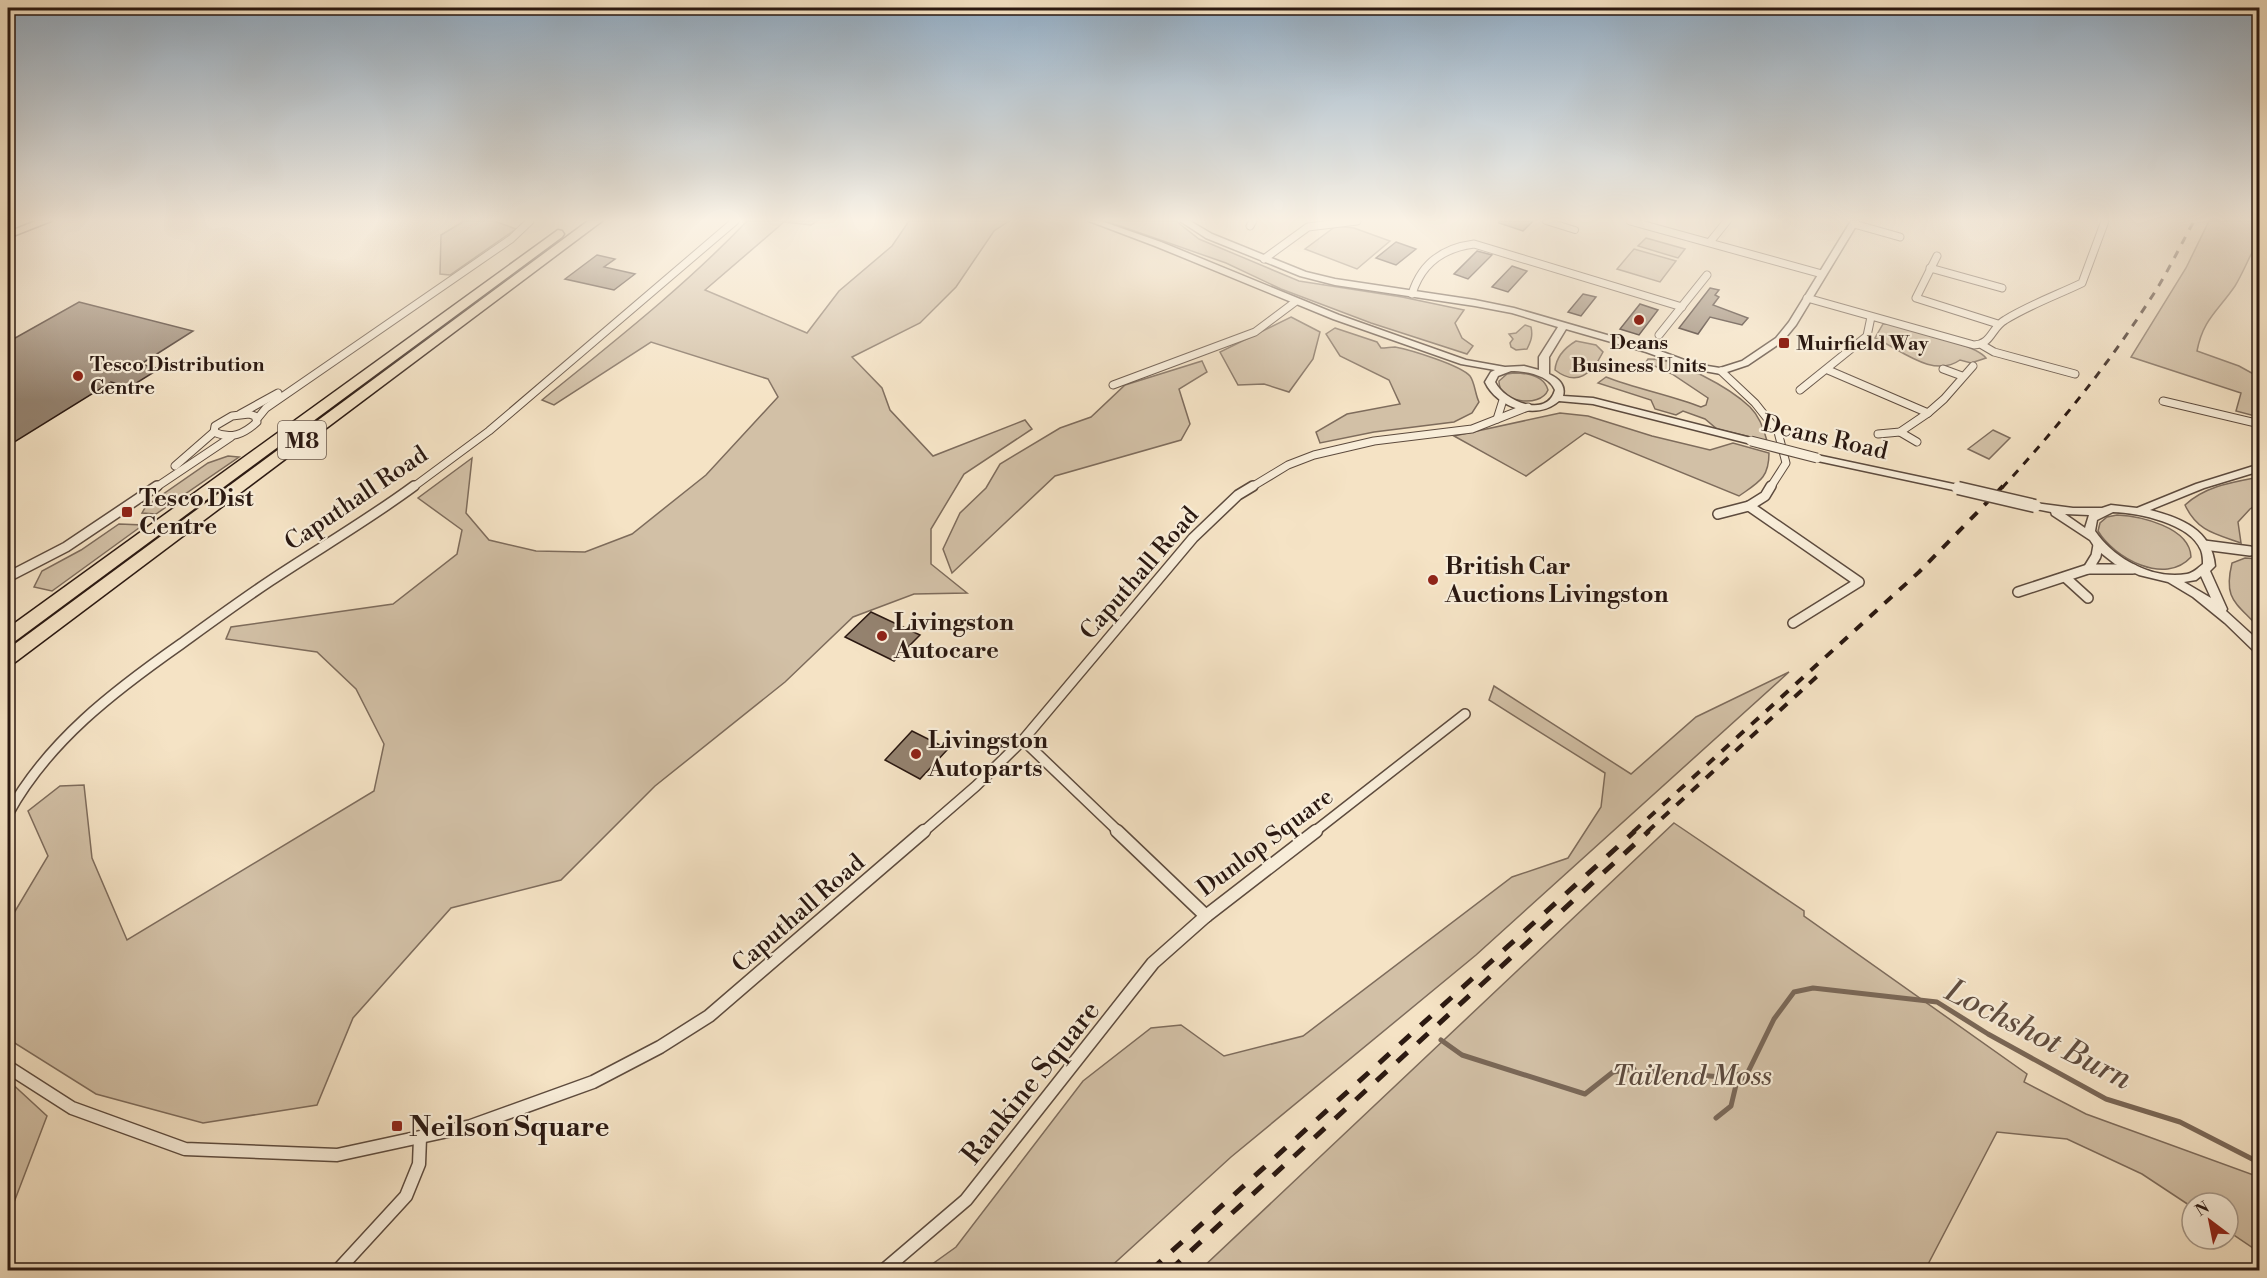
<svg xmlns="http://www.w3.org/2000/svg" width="2267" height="1278" viewBox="0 0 2267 1278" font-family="'Libre Bodoni',serif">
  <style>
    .green { fill: #d2c0a6; stroke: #7e6c5c; stroke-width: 1.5 }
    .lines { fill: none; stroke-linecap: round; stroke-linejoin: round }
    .stream { stroke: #7a6858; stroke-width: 5 }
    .building { fill: #94826f; stroke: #2a1811; stroke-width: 1.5 }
    .pedestrian-casing { stroke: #5d4b3e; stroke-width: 8 }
    .minor-far2-casing { stroke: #5d4b3e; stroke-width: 9 }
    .minor-far1-casing { stroke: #5d4b3e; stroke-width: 12 }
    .minor-casing { stroke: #5d4b3e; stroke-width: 15 }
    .tertiary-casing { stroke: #5d4b3e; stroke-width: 3 }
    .primary-casing { stroke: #2a1811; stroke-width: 3 }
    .motorway-casing { stroke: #2a1811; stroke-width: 3 }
    .pedestrian { stroke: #f8edd9; stroke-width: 6 }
    .minor-far2 { stroke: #f8edd9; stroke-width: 7 }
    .minor-far1 { stroke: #f8edd9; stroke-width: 9 }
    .minor { stroke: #f8edd9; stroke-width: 12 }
    .tertiary { fill: #f8edd9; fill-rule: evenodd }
    .primary { fill: #f5e3c5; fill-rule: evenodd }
    .motorway { fill: #f5e3c5; fill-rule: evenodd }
    .rail-far2 { stroke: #2a1811; stroke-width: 3; stroke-dasharray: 8 8; stroke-linecap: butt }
    .rail-far1 { stroke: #2a1811; stroke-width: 4; stroke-dasharray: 10 10; stroke-linecap: butt }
    .rail { stroke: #2a1811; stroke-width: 5; stroke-dasharray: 14 14; stroke-linecap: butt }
    .tertiary-bridge-far1-casing { stroke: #5d4b3e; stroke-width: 11; stroke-linecap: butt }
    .tertiary-bridge-casing { stroke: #5d4b3e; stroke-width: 15; stroke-linecap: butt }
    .tertiary-bridge-far1 { stroke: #f8edd9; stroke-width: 9 }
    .tertiary-bridge { stroke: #f8edd9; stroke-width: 12 }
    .poi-dot { fill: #8f2418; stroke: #f8edd9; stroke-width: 2 }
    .labels { text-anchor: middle; stroke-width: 4.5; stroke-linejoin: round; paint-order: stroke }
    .far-poi-label { font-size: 20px; font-weight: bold; fill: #2a1811; stroke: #f8edd9; text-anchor: start }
    .shield { fill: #f8edd9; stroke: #68584d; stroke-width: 1.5 }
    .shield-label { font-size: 22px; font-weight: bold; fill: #2a1811 }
    .street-label { font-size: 24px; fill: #2a1811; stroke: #f8edd9 }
    .poi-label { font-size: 24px; font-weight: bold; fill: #2a1811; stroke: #f8edd9; text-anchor: start }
    .near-park-label { font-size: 28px; font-style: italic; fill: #5c4a3e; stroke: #f8edd9 }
    .near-street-label { font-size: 28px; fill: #2a1811; stroke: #f8edd9 }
    .near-poi-label { font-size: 28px; font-weight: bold; fill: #2a1811; stroke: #f8edd9; text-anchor: start }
    .near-water-label { font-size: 32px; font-style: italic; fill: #604e41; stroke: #f8edd9 }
  </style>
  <rect width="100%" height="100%" fill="#f5e3c5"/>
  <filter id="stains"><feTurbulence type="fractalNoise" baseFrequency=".00333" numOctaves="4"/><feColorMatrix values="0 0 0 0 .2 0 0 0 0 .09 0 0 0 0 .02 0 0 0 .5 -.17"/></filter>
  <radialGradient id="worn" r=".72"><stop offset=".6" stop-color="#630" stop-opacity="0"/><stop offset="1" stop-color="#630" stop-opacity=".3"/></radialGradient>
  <g class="green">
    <path d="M464,221H494L516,229L450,275L440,274L441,235Z"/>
    <path d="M747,221H817L811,225L784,222L705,290L807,333L839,291L892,246L909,221H1009L994,231L956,287L920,323L852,357L882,388L890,410L933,456L1025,420L1032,429L964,474L931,529V564L967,593L914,594L853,617L785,682L655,786L561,880L451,908L353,1018L317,1105L203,1123L96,1094L13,1042L8,1032V923L48,856L28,811L60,786L84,785L92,858L127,940L374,791L384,744L356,689L317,652L226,639L231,627L393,604L457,554L462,530L418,498L472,458L466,513L489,540L536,551L585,552L632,534L706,475L778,397L768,379L651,342L554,405L542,400C612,343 684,287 747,221Z"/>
    <path d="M1106,221H1176L1199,239L1299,281L1402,297L1464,310L1455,323L1462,338L1473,346L1467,354L1371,323L1281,289L1226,263Z"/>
    <path d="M2209,221H2259V237L2257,243C2249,257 2243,273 2235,286C2218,311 2203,319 2197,351L2239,366L2259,377V415L2255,416L2236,411L2241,393L2131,357L2186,268Z"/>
    <path d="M1336,226L1354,228L1390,241L1357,269L1305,249Z"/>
    <path d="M1646,238L1685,249L1678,258L1638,246Z"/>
    <path d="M1634,249L1676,261L1660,282L1617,269Z"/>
    <path d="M1291,317L1320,332L1313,359L1289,392L1264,384L1238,385L1220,352Z"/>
    <path d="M1883,324H1890C1910,330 1976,344 1986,358L1971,363L1960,360C1933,379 1900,349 1875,338Z"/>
    <path d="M1525,325L1531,327C1533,336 1531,341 1527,349L1516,350L1511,347L1510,343L1513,339L1509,334L1516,333Z"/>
    <path d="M1335,328L1377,342L1381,348C1386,348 1391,347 1395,347C1411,350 1460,365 1470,376C1475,383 1475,394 1479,402L1472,413L1454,422L1374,432L1320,443L1316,432L1347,414L1400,404L1389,380L1340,356L1326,334Z"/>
    <path d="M1576,341L1596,345L1603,352C1592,374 1577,387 1555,370C1556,357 1566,347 1576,341Z"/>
    <path d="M1648,359C1677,358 1730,388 1750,407C1759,416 1764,429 1767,441L1717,429L1705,419L1683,411L1676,415L1655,409L1651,400L1598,383L1606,377C1637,389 1670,395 1701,407L1706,405L1708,398L1672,374L1646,362Z"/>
    <path d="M1202,361L1207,372L1179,389L1190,424L1181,440L1055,476L952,573L943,549L960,513L986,488L1000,464L1060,428L1091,417L1125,385Z"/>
    <path d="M1514,373C1528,373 1544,376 1548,390C1540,409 1498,402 1499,381L1507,374Z"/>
    <path d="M1560,413L1588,416L1652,436L1710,450L1733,443L1769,453C1769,478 1759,482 1739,496L1585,433L1526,476L1454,436Z"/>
    <path d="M1993,430L2010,438L1989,459L1968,449Z"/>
    <path d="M228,456L239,457L156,514L142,513L146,506L208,463Z"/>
    <path d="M2259,477V503L2250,509L2238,522L2241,543C2215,534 2197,531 2185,505C2205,486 2233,482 2259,477Z"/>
    <path d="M2117,515C2140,516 2190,527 2191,557C2165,586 2114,558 2098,531L2100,523L2107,517Z"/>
    <path d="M119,524L143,525L52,591L34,587L42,571L81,550Z"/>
    <path d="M2245,558L2259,559V628C2236,602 2223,600 2232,563Z"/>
    <path d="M1789,672L1476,955L1231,1157L1107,1270H924L956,1247L1083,1081L1151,1028L1181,1025L1224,1056L1303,1036L1512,877L1568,858L1601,807L1605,773L1489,700L1494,686L1631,774L1696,717Z"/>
    <path d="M1674,823L1804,911V916L2027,1074L2024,1082L2086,1114L2259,1177V1252L2228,1231V1203H2192V1207L2142,1174L2067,1139L1997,1132L1925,1270H1200Z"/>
    <path d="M8,1080L47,1116L8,1218Z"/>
  </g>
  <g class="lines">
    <g class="stream">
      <path d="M1441,1040L1462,1055L1585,1094L1613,1072L1634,1069"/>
      <path d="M1648,1071L1722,1077L1746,1073"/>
      <path d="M1716,1118L1731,1106L1736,1085L1748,1072L1774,1019L1794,992L1813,988L1937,1002L1988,1034L2106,1099L2180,1122L2260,1163"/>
    </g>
  </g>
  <g class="building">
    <path d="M1499,221H1533L1523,231L1499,223Z"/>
    <path d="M1396,242L1416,249L1396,265L1376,258Z"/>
    <path d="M1477,251L1492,255L1468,279L1454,274Z"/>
    <path d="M597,255L615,259L604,267L635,274L614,290L565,279Z"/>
    <path d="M1512,266L1527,271L1508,292L1492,287Z"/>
    <path d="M1710,288L1719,290L1715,295L1719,297L1713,305L1748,318L1742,325L1710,317L1698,334L1679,328Z"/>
    <path d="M1583,294L1596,297L1581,316L1568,312Z"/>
    <path d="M79,302L193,331L141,364L159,369L130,387L111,382L8,446V342Z"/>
    <path d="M1640,304L1658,310L1639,335L1620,329Z"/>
    <path d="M871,612L920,635L894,661L845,637Z"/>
    <path d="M912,731L948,749L920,779L885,760Z"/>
  </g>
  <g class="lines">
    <g class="pedestrian-casing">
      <path id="pedestrian" d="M1546,221L1575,230"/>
    </g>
    <g class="minor-far2-casing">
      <g id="minor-far2">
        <path d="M1630,221L1822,274"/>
        <path d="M1854,224L1900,237"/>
        <path d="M1250,226L1253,221"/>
        <path d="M1710,242L1727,221"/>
        <path d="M1937,256L1916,298L1998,324"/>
        <path d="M1264,259L1308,227L1357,221"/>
        <path d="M1930,268L2002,288"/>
        <path d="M1412,294C1421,264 1443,248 1474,244L1682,307"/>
        <path d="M1807,298L1974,345C1992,344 1991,328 2005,320C2029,305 2057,295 2082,283L2105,221"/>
        <path d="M1659,335L1707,275"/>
        <path d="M1982,345L1994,352L2075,374"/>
        <path d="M1943,369L1962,376"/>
        <path d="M1828,370L1928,413L1944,399L1973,366"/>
        <path d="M1721,371L1755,403L1778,432L1786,463L1770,488"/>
        <path d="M1113,385L1255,332L1295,302"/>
        <path d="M1800,390L1867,336L1871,317"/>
        <path d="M2163,401L2260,424"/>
        <path d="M240,414L278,393"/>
        <path d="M249,414L255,416L257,422C244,434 231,440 214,432L215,426L232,416Z"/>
        <path d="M257,419L266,408L511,239L530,221"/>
        <path d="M1497,419L1503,400"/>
        <path d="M1900,432L1917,442"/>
        <path d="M1878,434L1900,432L1928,413"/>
        <path d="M175,466L214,432"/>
        <path d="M155,488L231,437"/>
        <path d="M412,488L489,431L735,221"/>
        <path d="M1250,488L1288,465L1314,455L1374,441L1472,429L1528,407"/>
      </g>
    </g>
    <g class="minor-far1-casing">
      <g id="minor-far1">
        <path d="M1749,506L1765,496L1771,486"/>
        <path d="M1718,514L1749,506L1859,582L1793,623"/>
        <path d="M2098,545L2096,556L2088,569H2133"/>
        <path d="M2204,545L2250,551"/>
        <path d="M8,577L66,547L157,486"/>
        <path d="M2066,578L2088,598"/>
        <path d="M2018,592L2088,569"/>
        <path d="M1023,740L1119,832"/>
        <path d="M8,814C48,741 114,691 181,644C210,623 240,601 270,581C318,549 368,520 414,486"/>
        <path d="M923,832L976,786L1023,740L1193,538L1238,495L1253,486"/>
        <path d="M1314,832L1465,714"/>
      </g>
    </g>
    <g class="minor-casing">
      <g id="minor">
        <path d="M1117,831L1206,916"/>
        <path d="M8,1067L72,1108L185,1149L337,1155L471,1126L593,1082L660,1047L709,1016L924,831"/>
        <path d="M338,1270L406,1196L419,1164L420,1138"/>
        <path d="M884,1270L966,1200L1153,963L1206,916L1316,831"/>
      </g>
    </g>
    <g class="tertiary-casing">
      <g id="tertiary">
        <path d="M1089,221H1101L1161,242L1339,315L1466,360L1505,367L1524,366L1539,370V357L1558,327L1512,313L1475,306L1335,285L1300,276L1206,238L1180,221H1190L1212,234L1306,272L1335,279L1475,300L1514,308L1652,348L1695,364L1720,368L1742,361L1776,338L1789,322L1851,221H1859L1796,325L1782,342L1748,365L1721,374L1693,369L1646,352L1566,329L1549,357V374C1558,378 1566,385 1563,396L1593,398L1755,439V443L1751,444L1593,404L1559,401C1537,421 1497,408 1485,382L1491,372L1495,370L1461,364L1333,319L1155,246ZM1511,371C1526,371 1549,375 1555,390C1547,419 1504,401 1495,382L1498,376Z"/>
        <path d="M1817,455L1958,485L1963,488L1958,491L1813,460L1812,458Z"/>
        <path d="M2260,464V471L2204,488L2150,510C2181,518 2212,530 2215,566L2210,571L2227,609L2226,611L2260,642V654L2256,653L2225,623L2193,597L2168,582L2139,575L2115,564L2096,549L2090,540L2052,515L2051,512L2031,508L2030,506L2035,503L2073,508H2102L2111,505L2137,508L2196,484ZM2113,512C2139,513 2190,523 2201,550C2203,555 2203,560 2203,564C2198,568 2193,573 2187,574C2153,580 2114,559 2095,531L2097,520ZM2065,514L2089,515L2085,528ZM2201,576L2211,598L2184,582L2196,580Z"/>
      </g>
    </g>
    <g class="primary-casing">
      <path id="primary" d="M36,221H51L8,238V232Z"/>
    </g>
    <g class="motorway-casing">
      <g id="motorway">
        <path d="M588,221H602L14,663L8,665V649Z"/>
        <path d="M558,230L562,231L564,234L562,237L14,642L8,643V628Z"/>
      </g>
    </g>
    <use href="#pedestrian" class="pedestrian"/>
    <use href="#minor-far2" class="minor-far2"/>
    <use href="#minor-far1" class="minor-far1"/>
    <use href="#minor" class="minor"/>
    <use href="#tertiary" class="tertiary"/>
    <use href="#primary" class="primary"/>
    <use href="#motorway" class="motorway"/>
    <path class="rail-far2" d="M2002,488C2056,429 2106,368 2149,301C2166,276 2179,248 2194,221"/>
    <g class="rail-far1">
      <path d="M1633,832L1919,572L2003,486"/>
      <path d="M1647,832L1824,670"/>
    </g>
    <g class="rail">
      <path d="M1151,1270L1635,831"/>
      <path d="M1170,1270L1649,831"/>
    </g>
    <g class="tertiary-bridge-far1-casing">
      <path id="tertiary-bridge-far1" d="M1751,441L1817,458"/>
    </g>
    <g class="tertiary-bridge-casing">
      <path id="tertiary-bridge" d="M1958,488L2035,506"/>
    </g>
    <use href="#tertiary-bridge-far1" class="tertiary-bridge-far1"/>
    <use href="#tertiary-bridge" class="tertiary-bridge"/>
  </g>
  <linearGradient id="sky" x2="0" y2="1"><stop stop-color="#91abc2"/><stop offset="0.55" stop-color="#faf2e5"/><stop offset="1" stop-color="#faf2e5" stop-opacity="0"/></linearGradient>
  <rect width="2267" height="400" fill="url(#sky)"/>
  <g class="poi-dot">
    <circle cx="1639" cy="320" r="6"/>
    <rect x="1778" y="337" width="12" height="12" rx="3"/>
    <circle cx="78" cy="376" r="6"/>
    <rect x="121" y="506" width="12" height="12" rx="3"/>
    <circle cx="1433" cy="580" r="6"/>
    <circle cx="882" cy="636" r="6"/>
    <circle cx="916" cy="754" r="6"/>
    <rect x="391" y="1120" width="12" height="12" rx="3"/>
  </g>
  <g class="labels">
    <g class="far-poi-label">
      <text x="1639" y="349" text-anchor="middle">Deans<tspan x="1639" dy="23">Business Units</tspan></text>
      <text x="1796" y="350">Muirfield Way</text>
      <text x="90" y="371">Tesco Distribution<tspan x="90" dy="23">Centre</tspan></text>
    </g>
    <rect class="shield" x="278" y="421" width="48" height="38" rx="4.5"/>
    <g class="shield-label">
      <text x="302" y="448">M8</text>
    </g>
    <g class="street-label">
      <text transform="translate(1825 437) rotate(13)" y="8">Deans Road</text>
      <text transform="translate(356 498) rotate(-34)" y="8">Caputhall Road</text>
      <text transform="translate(1139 573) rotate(-49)" y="8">Caputhall Road</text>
      <text transform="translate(1265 842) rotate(-37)" y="8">Dunlop Square</text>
      <text transform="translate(798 913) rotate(-41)" y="8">Caputhall Road</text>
    </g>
    <g class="poi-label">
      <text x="139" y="506">Tesco Dist<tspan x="139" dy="28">Centre</tspan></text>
      <text x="1445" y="574">British Car<tspan x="1445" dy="28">Auctions Livingston</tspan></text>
      <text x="894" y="630">Livingston<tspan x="894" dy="28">Autocare</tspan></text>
      <text x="928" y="748">Livingston<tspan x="928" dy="28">Autoparts</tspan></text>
    </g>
    <g class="near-park-label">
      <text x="1692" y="1085">Tailend Moss</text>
    </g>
    <g class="near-street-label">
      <text transform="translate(1030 1082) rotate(-51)" y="10">Rankine Square</text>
    </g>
    <g class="near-poi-label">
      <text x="409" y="1136">Neilson Square</text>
    </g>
    <g class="near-water-label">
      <text transform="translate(2039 1034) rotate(27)" y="11">Lochshot Burn</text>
    </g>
  </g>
  <rect width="2267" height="1278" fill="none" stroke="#f5e3c5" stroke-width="30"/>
  <rect x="9" y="9" width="2249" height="1260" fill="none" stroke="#2a1811" stroke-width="3"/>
  <rect x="15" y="15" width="2237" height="1248" fill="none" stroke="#2a1811" stroke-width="1.5"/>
  <g transform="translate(2210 1221) rotate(328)"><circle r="28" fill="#f8edd9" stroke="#a69889" stroke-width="1.5"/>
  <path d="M0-4.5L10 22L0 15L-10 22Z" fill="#8f2418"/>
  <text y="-9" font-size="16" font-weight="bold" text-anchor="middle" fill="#2a1811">N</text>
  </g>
  <rect width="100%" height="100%" filter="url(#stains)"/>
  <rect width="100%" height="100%" fill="url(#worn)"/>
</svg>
